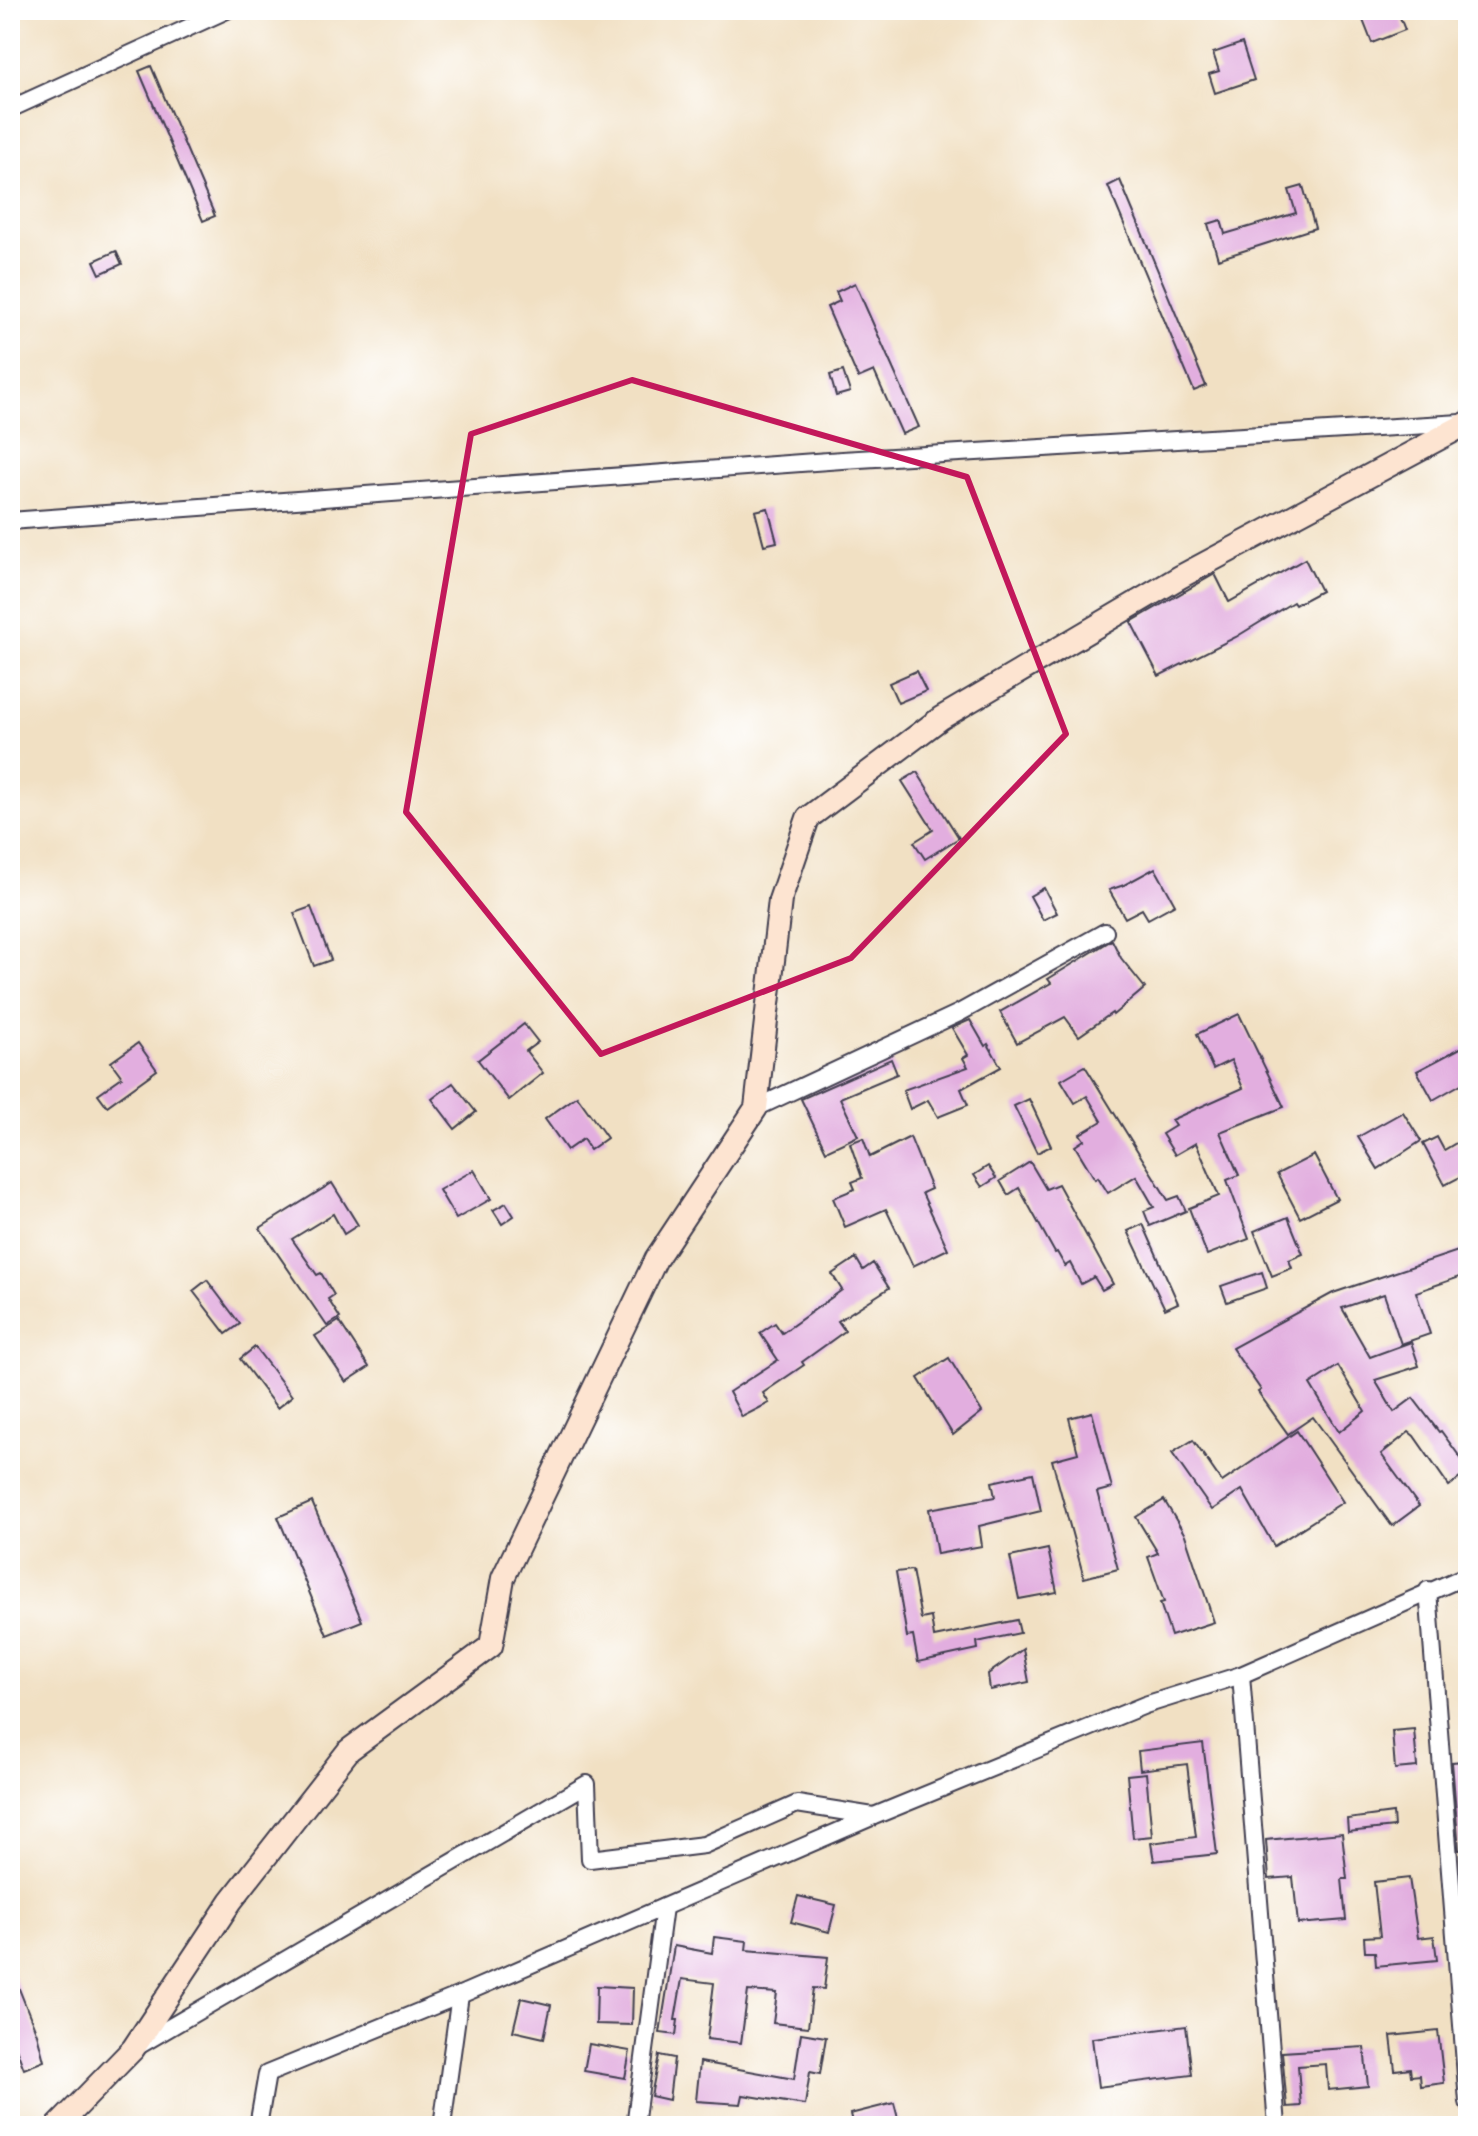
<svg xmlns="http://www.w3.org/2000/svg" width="1478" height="2136" viewBox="0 0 1478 2136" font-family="'Balsamiq Sans',sans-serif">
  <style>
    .building { fill: #e2aedf; fill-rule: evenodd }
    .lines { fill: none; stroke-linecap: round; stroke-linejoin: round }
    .street-casing { stroke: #413e4f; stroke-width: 20 }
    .secondary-casing { stroke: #413e4f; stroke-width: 26 }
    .street { stroke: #fff; stroke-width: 16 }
    .secondary { stroke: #fde4d1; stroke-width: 22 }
    .marked { fill: none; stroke: #c2185b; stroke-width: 6; stroke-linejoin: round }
  </style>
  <rect width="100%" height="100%" fill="#fff"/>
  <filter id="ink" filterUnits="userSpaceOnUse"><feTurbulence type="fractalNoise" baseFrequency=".0125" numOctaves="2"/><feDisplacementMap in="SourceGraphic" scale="16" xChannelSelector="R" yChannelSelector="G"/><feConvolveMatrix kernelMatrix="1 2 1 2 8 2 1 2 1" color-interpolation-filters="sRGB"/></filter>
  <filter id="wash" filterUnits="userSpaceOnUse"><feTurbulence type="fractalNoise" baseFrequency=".006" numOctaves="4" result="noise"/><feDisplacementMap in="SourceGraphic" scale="32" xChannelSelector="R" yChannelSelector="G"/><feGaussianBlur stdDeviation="1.8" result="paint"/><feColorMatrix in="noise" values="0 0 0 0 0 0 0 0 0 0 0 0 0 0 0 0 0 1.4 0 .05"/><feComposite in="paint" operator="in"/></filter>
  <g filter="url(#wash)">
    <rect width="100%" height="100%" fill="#f1e0c3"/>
    <g id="blocks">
      <g class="building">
        <path d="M1359,10H1397L1405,30L1372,43Z"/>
        <path d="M1242,43L1254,80L1215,93L1209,74L1219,71L1213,53Z"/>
        <path d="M151,66L215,216L203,221L139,71Z"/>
        <path d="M1120,180L1206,386L1194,391L1108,186Z"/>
        <path d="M1303,186L1315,228L1218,259L1208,224L1221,220L1225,234L1296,213L1289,190Z"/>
        <path d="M116,251L122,264L100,274L94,261Z"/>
        <path d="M855,283L919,427L902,434L874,371L858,378L827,307L840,301L836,292Z"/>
        <path d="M843,371L850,392L836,396L830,375Z"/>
        <path d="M768,508L777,542L764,545L755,511Z"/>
        <path d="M1305,559L1321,591L1295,605L1293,602L1236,637L1159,676L1131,622L1215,574L1229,602Z"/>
        <path d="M916,671L926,691L898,703L889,683Z"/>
        <path d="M917,772L959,838L925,859L914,842L933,830L902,781Z"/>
        <path d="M1155,868L1175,904L1148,919L1142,909L1125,918L1109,890L1124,885Z"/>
        <path d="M1044,888L1057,913L1043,920L1030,896Z"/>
        <path d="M311,907L331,960L314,966L294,913Z"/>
        <path d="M1112,940L1121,958L1145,988L1113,1015L1112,1013L1079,1036L1065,1017L1017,1043L1000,1012L1051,983L1048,979Z"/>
        <path d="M1239,1014L1284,1107L1220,1132L1239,1175L1227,1180L1249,1239L1207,1255L1189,1208L1219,1196L1196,1143L1175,1155L1162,1134L1175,1126L1171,1120L1243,1088L1231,1060L1213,1069L1197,1034Z"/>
        <path d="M970,1020L985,1046L988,1044L1001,1067L961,1089L968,1105L938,1117L928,1100L910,1109L903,1090L968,1067L963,1058L968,1055L952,1028Z"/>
        <path d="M524,1024L538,1042L526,1051L543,1073L509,1100L478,1060Z"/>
        <path d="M138,1043L157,1070L107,1106L98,1094L122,1077L111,1062Z"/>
        <path d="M1468,1044V1080L1433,1100L1417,1071Z"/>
        <path d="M891,1059L897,1074L840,1098L858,1136L826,1151L801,1099Z"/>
        <path d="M1085,1066L1168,1200L1179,1196L1186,1211L1150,1226L1144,1211L1154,1207L1136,1176L1108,1193L1098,1177L1095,1179L1075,1146L1084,1140L1080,1134L1102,1121L1087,1096L1075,1103L1061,1080Z"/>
        <path d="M453,1083L476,1112L455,1129L432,1099Z"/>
        <path d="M577,1096L607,1138L590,1150L583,1139L567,1150L545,1119Z"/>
        <path d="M1029,1099L1051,1146L1037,1153L1014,1106Z"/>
        <path d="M1403,1112L1421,1141L1378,1169L1358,1137Z"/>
        <path d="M1468,1136V1173L1445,1185L1423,1144L1437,1137L1444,1150Z"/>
        <path d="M910,1137L931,1189L922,1193L948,1249L913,1266L886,1209L845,1227L833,1198L855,1189L852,1182L862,1178L850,1143L863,1138L870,1157Z"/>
        <path d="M1314,1155L1337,1199L1300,1218L1277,1174Z"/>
        <path d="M1030,1162L1046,1189L1058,1184L1113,1284L1102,1290L1094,1277L1081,1284L1070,1263L1065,1266L1057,1252L1055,1253L1019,1188L1008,1195L1000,1181Z"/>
        <path d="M988,1166L996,1178L982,1187L974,1175Z"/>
        <path d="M474,1170L491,1199L456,1219L439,1190Z"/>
        <path d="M332,1183L358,1225L344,1234L333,1214L292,1239L317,1275L321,1273L334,1295L328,1299L340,1318L327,1326L260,1228Z"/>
        <path d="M506,1203L514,1216L502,1224L493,1210Z"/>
        <path d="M1288,1217L1303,1254L1289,1260L1292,1268L1272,1276L1254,1231Z"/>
        <path d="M1143,1224L1178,1303L1165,1309L1128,1231Z"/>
        <path d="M1461,1250L1468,1274L1416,1292L1430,1334L1401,1344L1384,1294L1342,1308L1370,1357L1411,1342L1419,1366L1375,1380L1394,1412L1413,1398L1439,1432L1441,1431L1468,1468V1472L1449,1486L1414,1436L1409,1432L1381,1454L1419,1506L1392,1526L1313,1417L1288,1434L1258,1392L1261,1390L1232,1348L1333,1293ZM1338,1366L1365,1411L1339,1432L1310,1384Z"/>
        <path d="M856,1258L863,1270L873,1263L889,1288L838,1321L845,1331L802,1362L804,1365L763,1393L769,1403L742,1417L729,1392L778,1360L760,1333L775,1323L782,1333L842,1290L832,1274Z"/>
        <path d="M1262,1272L1267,1288L1227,1302L1221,1286Z"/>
        <path d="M207,1280L240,1324L226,1334L193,1291Z"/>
        <path d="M339,1321L369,1367L346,1382L315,1336Z"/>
        <path d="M255,1347L292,1396L277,1408L240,1359Z"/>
        <path d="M949,1358L982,1412L953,1435L918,1378Z"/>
        <path d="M1092,1412L1112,1488L1097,1492L1118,1569L1084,1578L1052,1460L1078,1453L1069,1418Z"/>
        <path d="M1297,1431L1343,1502L1274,1546L1242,1490L1212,1510L1172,1453L1193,1440L1222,1482Z"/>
        <path d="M1033,1473L1041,1511L979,1526L982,1546L937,1554L929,1509L995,1497L992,1482Z"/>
        <path d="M1164,1500L1185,1535L1214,1622L1171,1636L1160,1603L1164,1602L1148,1557L1158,1553L1136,1517Z"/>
        <path d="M312,1502L362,1621L327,1635L278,1517Z"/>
        <path d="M1048,1549L1057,1592L1019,1599L1010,1557Z"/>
        <path d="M912,1570L921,1619L931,1617L934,1637L1017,1620L1020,1633L977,1642L978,1649L918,1662L913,1636L907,1637L896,1572Z"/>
        <path d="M1023,1649L1029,1682L990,1690L988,1674Z"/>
        <path d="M1414,1729L1417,1767L1395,1769L1392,1731Z"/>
        <path d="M1203,1743L1217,1854L1154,1861L1151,1843L1196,1837L1187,1764L1140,1770L1138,1751Z"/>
        <path d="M1463,1761L1468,1850H1459L1452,1762Z"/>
        <path d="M1146,1773L1152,1836L1133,1838L1127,1775Z"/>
        <path d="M1393,1813L1394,1827L1348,1832L1347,1819Z"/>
        <path d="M1342,1833L1347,1879H1342L1346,1920L1298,1924L1293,1877L1269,1879L1266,1840Z"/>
        <path d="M1409,1878L1418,1938L1434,1936L1437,1960L1376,1966L1375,1952H1365L1364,1937L1380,1936L1374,1882Z"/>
        <path d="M798,1896L836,1905L829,1932L791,1922Z"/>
        <path d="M714,1937L747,1941L746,1950L828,1957L824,1989L813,1988L808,2027L773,2023L777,1993L748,1991L741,2043L707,2039L714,1983L682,1979L675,2020H678L676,2035L660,2033L674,1946L712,1953Z"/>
        <path d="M10,1966L37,2034L44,2061L24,2069L14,2043L10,2044Z"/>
        <path d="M597,1986L633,1988L632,2025L596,2024Z"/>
        <path d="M521,1998L551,2005L544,2038L513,2031Z"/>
        <path d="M1186,2026L1192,2075L1098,2087L1092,2038Z"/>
        <path d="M1438,2031L1444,2083L1421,2086L1420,2075L1411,2076L1410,2068L1395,2070L1391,2036Z"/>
        <path d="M801,2033L826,2037L820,2074L810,2072L805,2105L743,2095L741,2104L696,2101L700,2062L794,2079Z"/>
        <path d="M589,2044L630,2051L625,2078L584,2071Z"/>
        <path d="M1364,2047L1368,2086L1328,2090L1326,2064L1298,2066L1301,2106L1287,2107L1282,2052Z"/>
        <path d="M659,2055L674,2058L669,2100L651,2096Z"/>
        <path d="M894,2103L900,2126H853L850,2114Z"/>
      </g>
    </g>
  </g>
  <g filter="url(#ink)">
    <use href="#blocks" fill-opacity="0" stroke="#413e4f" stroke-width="2"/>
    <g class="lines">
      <g class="street-casing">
        <g id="street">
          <path d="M10,109L227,10"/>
          <path d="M10,521L842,460L1461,423"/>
          <path d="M756,1108L959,1013L1105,932"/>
          <path d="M1428,1590L1468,2102"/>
          <path d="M1241,1675L1277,2126"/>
          <path d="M138,2046L587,1784L590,1859L704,1845L797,1804L873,1816"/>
          <path d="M258,2126L267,2074L460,1995L874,1816L1145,1705L1241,1675L1468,1575"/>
          <path d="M442,2126L460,1995"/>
          <path d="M635,2126L664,1907"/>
        </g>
      </g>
      <g class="secondary-casing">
        <path id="secondary" d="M58,2126L133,2049L231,1901L349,1750L491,1646L503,1578L656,1259L756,1108L780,900L808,818L941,718L1180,577L1468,423"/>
      </g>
      <use href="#street" class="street"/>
      <use href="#secondary" class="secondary"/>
    </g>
  </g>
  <path class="marked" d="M632,380L967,477L1066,734L851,958L601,1054L406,812L471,434Z"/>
  <rect width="1478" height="2136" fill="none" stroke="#fff" stroke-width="40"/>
</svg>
